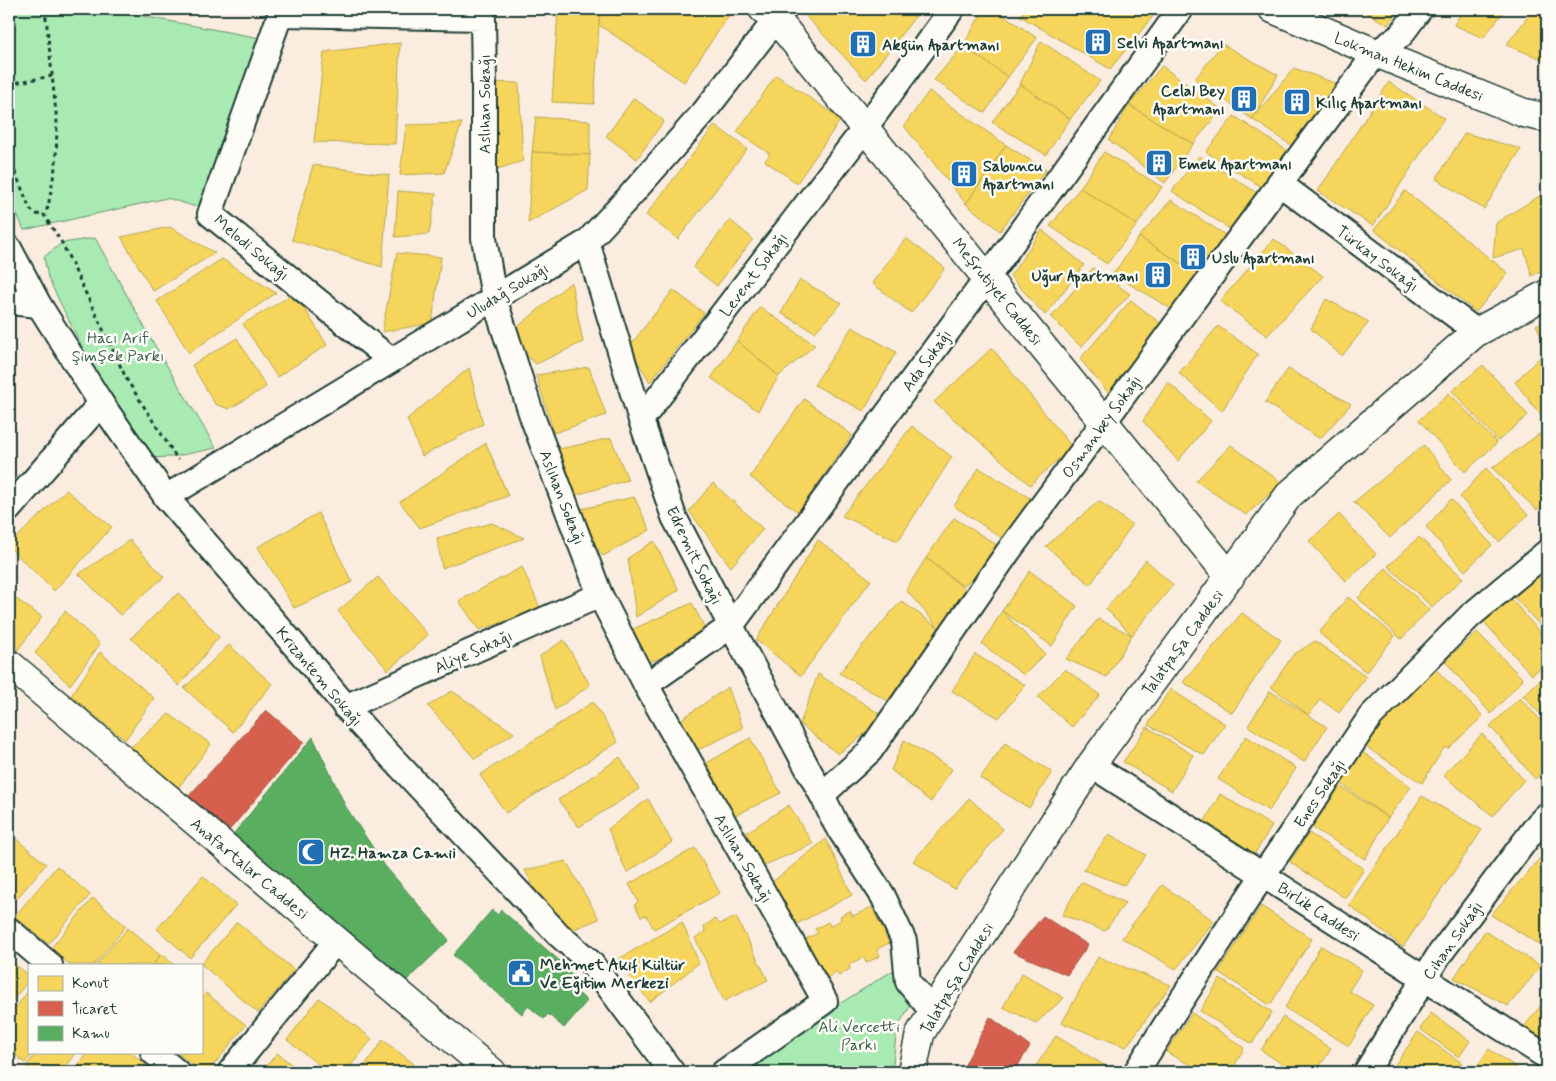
<svg xmlns="http://www.w3.org/2000/svg" width="1556" height="1081" viewBox="0 0 1556 1081" font-family="Mynerve,sans-serif">
  <style>
    .green { fill: #a9eab2; stroke: #649473 }
    .homes { fill: #f6d55c; stroke: #b6a750 }
    .shops { fill: #d6604d; stroke: #9f5646 }
    .public { fill: #5aae61; stroke: #488c54 }
    .lines { fill: none; stroke-linecap: round; stroke-linejoin: round }
    .street-casing { stroke: #1f3d34; stroke-width: 28 }
    .secondary-casing { stroke: #1f3d34; stroke-width: 31 }
    .path { stroke: #1f3d34; stroke-width: 3; stroke-dasharray: 4 4; stroke-linecap: butt }
    .street { stroke: #fdfcf7; stroke-width: 24 }
    .secondary { stroke: #fdfcf7; stroke-width: 28 }
    .labels { text-anchor: middle; stroke-width: 5; stroke-linejoin: round; paint-order: stroke }
    .poi-label { font-size: 16px; font-weight: bold; fill: #1f3d34; stroke: #fdfcf7; text-anchor: start }
    .street-label { font-size: 16px; fill: #1f3d34; stroke: #fdfcf7 }
    .park-label { font-size: 16px; fill: #3b604d; stroke: #fdfcf7 }
  </style>
  <rect width="100%" height="100%" fill="#faecde"/>
  <filter id="ink" filterUnits="userSpaceOnUse"><feTurbulence type="fractalNoise" baseFrequency=".02" numOctaves="2"/><feDisplacementMap in="SourceGraphic" scale="10" xChannelSelector="R" yChannelSelector="G"/><feConvolveMatrix kernelMatrix="1 2 1 2 8 2 1 2 1" color-interpolation-filters="sRGB"/></filter>
  <g filter="url(#ink)">
    <g class="green">
      <path d="M9,9H104L260,38L206,210L167,198L24,230L9,196Z"/>
      <path d="M95,238L154,344L216,448L172,457L149,458L88,359L48,278L44,257L62,243Z"/>
      <path d="M897,968L918,994L897,1027L892,1072H730Z"/>
    </g>
    <g class="homes">
      <path d="M558,9H600L594,104L552,102Z"/>
      <path d="M600,9H726L731,12L684,82L599,25Z"/>
      <path d="M799,9H921L866,80Z"/>
      <path d="M984,9H995L1037,38L1008,77L963,46Z"/>
      <path d="M1025,9H1159L1110,69L1020,16Z"/>
      <path d="M1360,9H1400L1388,25Z"/>
      <path d="M1458,9H1506L1483,38L1454,25L1462,11Z"/>
      <path d="M1534,9H1547V61L1506,45Z"/>
      <path d="M1041,41L1100,81L1070,119L1020,84Z"/>
      <path d="M400,43L395,144L314,142L324,52Z"/>
      <path d="M1222,44L1278,75L1252,119L1195,79Z"/>
      <path d="M963,46L1008,77L985,113L934,80Z"/>
      <path d="M1162,66L1221,109L1193,144L1129,105Z"/>
      <path d="M1294,68L1340,85L1297,149L1252,119Z"/>
      <path d="M776,75L841,119L797,183L765,161L770,154L737,132Z"/>
      <path d="M484,82L519,83L523,161L494,170Z"/>
      <path d="M1389,82L1444,118L1373,226L1318,191Z"/>
      <path d="M1020,84L1070,119L1046,155L992,122Z"/>
      <path d="M929,91L1006,145L966,204L904,126Z"/>
      <path d="M634,98L664,121L637,159L606,136Z"/>
      <path d="M1129,105L1193,144L1165,183L1109,140Z"/>
      <path d="M1234,116L1294,155L1265,189L1206,152Z"/>
      <path d="M536,117L590,121V155L532,152Z"/>
      <path d="M462,123L444,173L400,175L406,125Z"/>
      <path d="M715,125L747,149L678,239L646,215Z"/>
      <path d="M1465,133L1521,149L1484,209L1436,179Z"/>
      <path d="M1006,145L1046,170L1000,231L966,204Z"/>
      <path d="M532,152L590,155L588,190L528,223Z"/>
      <path d="M1104,152L1162,187L1137,225L1080,188Z"/>
      <path d="M1199,156L1257,193L1233,231L1172,191Z"/>
      <path d="M313,165L389,175L382,267L292,240Z"/>
      <path d="M1080,188L1137,225L1107,264L1050,226Z"/>
      <path d="M398,191L436,194L429,234L395,237Z"/>
      <path d="M1405,191L1508,273L1476,312L1374,230Z"/>
      <path d="M1544,193L1547,199V267L1532,276L1524,249L1493,258L1496,223Z"/>
      <path d="M1171,200L1227,236L1203,277L1139,237Z"/>
      <path d="M730,220L753,239L717,286L693,267Z"/>
      <path d="M170,227L215,253L153,291L121,237Z"/>
      <path d="M1042,230L1084,265L1045,315L1010,276Z"/>
      <path d="M1139,237L1203,277L1178,313L1113,274Z"/>
      <path d="M906,238L945,268L911,313L872,283Z"/>
      <path d="M1274,239L1323,276L1267,336L1220,301Z"/>
      <path d="M397,253L441,257L432,323L382,332Z"/>
      <path d="M222,259L276,293L189,353L157,301Z"/>
      <path d="M1093,268L1130,294L1081,347L1051,317Z"/>
      <path d="M800,280L842,303L815,332L781,313Z"/>
      <path d="M571,282L583,342L536,364L506,337Z"/>
      <path d="M673,290L704,313L650,382L629,347Z"/>
      <path d="M295,293L327,345L277,377L243,324Z"/>
      <path d="M1326,299L1369,322L1342,356L1311,329Z"/>
      <path d="M1131,300L1165,327L1110,395L1080,359Z"/>
      <path d="M760,307L815,345L779,376L737,341Z"/>
      <path d="M1547,320V347L1536,325Z"/>
      <path d="M1218,326L1258,354L1222,411L1179,373Z"/>
      <path d="M852,327L896,352L864,411L814,385Z"/>
      <path d="M237,338L266,387L229,409L215,404L192,365Z"/>
      <path d="M737,341L779,376L758,411L711,378Z"/>
      <path d="M992,348L1072,447L1030,485L934,402Z"/>
      <path d="M1543,354L1547,361V413L1542,417L1515,382Z"/>
      <path d="M1483,365L1528,415L1498,441L1452,391Z"/>
      <path d="M589,367L606,415L554,433L536,375Z"/>
      <path d="M469,368L483,424L422,456L407,419Z"/>
      <path d="M1288,369L1351,404L1320,439L1265,402Z"/>
      <path d="M1168,382L1211,421L1178,461L1143,421Z"/>
      <path d="M1449,393L1497,443L1465,472L1419,420Z"/>
      <path d="M804,399L852,435L798,512L750,477Z"/>
      <path d="M912,426L952,457L898,541L842,516Z"/>
      <path d="M1542,432L1547,440V503L1537,510L1492,468Z"/>
      <path d="M611,438L628,480L576,495L559,449Z"/>
      <path d="M486,443L508,496L420,528L400,502Z"/>
      <path d="M1231,445L1282,483L1246,515L1196,481Z"/>
      <path d="M1424,445L1451,480L1390,538L1354,502Z"/>
      <path d="M979,468L1035,501L1008,542L954,506Z"/>
      <path d="M1486,468L1528,515L1499,542L1460,497Z"/>
      <path d="M713,483L763,529L731,567L689,511Z"/>
      <path d="M66,490L112,527L54,591L9,547V545Z"/>
      <path d="M634,497L650,530L603,556L568,512Z"/>
      <path d="M1451,499L1492,545L1465,571L1426,527Z"/>
      <path d="M1099,501L1132,525L1090,585L1046,546Z"/>
      <path d="M318,513L352,582L294,608L258,547Z"/>
      <path d="M1339,514L1376,554L1346,581L1309,541Z"/>
      <path d="M954,518L1008,552L963,586L926,558Z"/>
      <path d="M492,523L524,538L442,568L437,538Z"/>
      <path d="M1419,537L1463,578L1432,607L1388,566Z"/>
      <path d="M130,540L164,577L120,615L79,574Z"/>
      <path d="M818,540L871,580L801,676L756,640Z"/>
      <path d="M654,541L679,590L636,617L628,558Z"/>
      <path d="M926,558L970,593L939,628L906,590Z"/>
      <path d="M1146,560L1173,585L1132,635L1106,609Z"/>
      <path d="M1547,562V633L1513,596Z"/>
      <path d="M522,567L541,610L479,630L459,601Z"/>
      <path d="M1386,568L1429,610L1401,639L1358,598Z"/>
      <path d="M1030,571L1077,606L1052,646L1002,611Z"/>
      <path d="M378,577L428,635L388,670L338,611Z"/>
      <path d="M178,593L219,637L179,686L131,638Z"/>
      <path d="M9,594L42,617L17,651L9,645Z"/>
      <path d="M1508,595L1547,641V662L1532,675L1483,621Z"/>
      <path d="M1348,597L1395,636L1366,672L1319,633Z"/>
      <path d="M901,601L939,628L888,701L839,673Z"/>
      <path d="M692,603L711,640L649,662L633,629Z"/>
      <path d="M65,611L100,644L70,685L35,653Z"/>
      <path d="M1002,611L1045,654L1024,675L982,644Z"/>
      <path d="M1242,613L1281,640L1232,713L1183,682Z"/>
      <path d="M1098,619L1132,635L1107,677L1066,659Z"/>
      <path d="M1477,632L1523,679L1491,714L1445,661Z"/>
      <path d="M564,640L590,685L555,710L540,656Z"/>
      <path d="M1315,641L1366,677L1339,713L1320,699L1309,715L1271,687L1293,655Z"/>
      <path d="M229,645L272,684L233,732L184,688Z"/>
      <path d="M100,652L154,698L125,740L71,696Z"/>
      <path d="M975,654L1025,685L999,718L952,691Z"/>
      <path d="M1431,665L1483,716L1449,748H1444L1422,783L1363,745L1417,678Z"/>
      <path d="M1065,669L1100,695L1072,727L1038,697Z"/>
      <path d="M1547,673V721L1523,696Z"/>
      <path d="M818,674L886,718L838,754L800,724Z"/>
      <path d="M728,687L743,728L696,751L679,721Z"/>
      <path d="M1170,689L1225,724L1204,755L1148,725Z"/>
      <path d="M452,691L514,733L475,759L428,706Z"/>
      <path d="M1270,691L1327,727L1304,762L1248,726Z"/>
      <path d="M1520,698L1547,727V767L1535,779L1490,726Z"/>
      <path d="M593,702L618,742L506,813L480,775Z"/>
      <path d="M169,714L211,744L178,788L131,747Z"/>
      <path d="M1147,727L1193,755L1172,791L1123,762Z"/>
      <path d="M1482,734L1524,780L1493,816L1443,775Z"/>
      <path d="M1246,736L1296,768L1269,811L1218,779Z"/>
      <path d="M750,738L781,793L732,817L707,763Z"/>
      <path d="M904,740L952,769L931,802L891,770Z"/>
      <path d="M1005,743L1052,772L1029,808L980,778Z"/>
      <path d="M1361,751L1411,787L1388,818L1339,782Z"/>
      <path d="M620,757L639,789L579,827L558,800Z"/>
      <path d="M1340,786L1388,818L1365,859L1311,827Z"/>
      <path d="M1220,794L1272,826L1250,861L1201,828Z"/>
      <path d="M1422,796L1482,830L1403,947L1349,905Z"/>
      <path d="M969,798L1003,829L954,889L913,861Z"/>
      <path d="M648,799L672,842L627,873L608,829Z"/>
      <path d="M789,805L813,844L758,868L741,836Z"/>
      <path d="M9,833L46,864L9,908Z"/>
      <path d="M1309,833L1364,869L1345,898L1290,862Z"/>
      <path d="M1109,834L1146,855L1124,885L1083,870Z"/>
      <path d="M826,839L852,895L793,926L771,883Z"/>
      <path d="M695,848L720,893L654,929L646,915L641,917L635,905L638,901L629,884Z"/>
      <path d="M1547,850V949L1491,915Z"/>
      <path d="M566,861L599,919L559,935L525,870Z"/>
      <path d="M57,866L90,895L48,944L15,916Z"/>
      <path d="M203,876L236,905L190,958L157,929Z"/>
      <path d="M1081,882L1125,903L1105,931L1062,915Z"/>
      <path d="M1162,885L1214,921L1176,969L1122,938Z"/>
      <path d="M93,898L126,926L94,965H70L51,948Z"/>
      <path d="M1261,906L1312,939L1270,1005L1218,972Z"/>
      <path d="M872,907L879,922L882,921L888,933L885,935L889,943L877,949L880,956L866,963L864,957L849,964L850,969L839,976L836,972L825,979L805,950L810,947L805,939L818,933L815,929L828,922L830,926L841,920L840,916L850,911L853,916Z"/>
      <path d="M736,917L768,980L724,1001L695,938L705,932L704,926L715,919L720,924Z"/>
      <path d="M237,922L294,970L258,1013L201,964Z"/>
      <path d="M682,922L699,963L650,1002L617,960Z"/>
      <path d="M128,928L160,955L153,965H96Z"/>
      <path d="M1485,931L1541,966L1508,1006L1454,978Z"/>
      <path d="M1321,946L1362,970L1349,991L1373,1005L1349,1046L1285,1008Z"/>
      <path d="M162,954L174,965H153Z"/>
      <path d="M1098,957L1171,985L1126,1047L1062,1023Z"/>
      <path d="M9,960L29,975V980L9,1005Z"/>
      <path d="M1022,973L1064,998L1036,1023L1003,1007Z"/>
      <path d="M1220,979L1272,1012L1252,1044L1200,1011Z"/>
      <path d="M29,990V1052H34L25,1063L9,1050V1016Z"/>
      <path d="M206,993L246,1025L208,1072H201L176,1052H201V999Z"/>
      <path d="M319,998L372,1039L346,1072H328L287,1040Z"/>
      <path d="M1547,998V1049L1519,1033Z"/>
      <path d="M1192,1013L1244,1048L1231,1072H1203L1166,1052Z"/>
      <path d="M1431,1013L1470,1041L1459,1057L1420,1029Z"/>
      <path d="M1283,1017L1331,1049L1316,1072H1294L1261,1050Z"/>
      <path d="M1418,1032L1462,1063L1456,1072H1390Z"/>
      <path d="M1056,1036L1112,1070L1110,1072H1032Z"/>
      <path d="M383,1040L414,1064L408,1072H360Z"/>
      <path d="M1489,1049L1523,1072H1473Z"/>
      <path d="M37,1052H76L61,1072H34L26,1066Z"/>
      <path d="M89,1052H130L146,1065L140,1072H73Z"/>
      <path d="M277,1053L301,1072H262Z"/>
      <path d="M1256,1065L1268,1072H1251Z"/>
      <path d="M148,1066L156,1072H142Z"/>
    </g>
    <g class="shops">
      <path d="M266,710L304,742L227,833L187,798Z"/>
      <path d="M1043,916L1088,945L1067,975L1013,952Z"/>
      <path d="M990,1017L1030,1046L1014,1072H961Z"/>
    </g>
    <g class="public">
      <path d="M313,737L346,807L385,866L449,940L406,981L230,838Z"/>
      <path d="M492,910L498,915L501,910L561,962L558,964L579,981L573,988L587,1001L564,1028L548,1014L544,1019L528,1006L522,1014L453,955Z"/>
    </g>
    <g class="lines">
      <g class="street-casing">
        <g id="street">
          <path d="M282,9L210,214L391,360"/>
          <path d="M281,14L483,18L484,82V238L494,298L533,419L600,595L646,685L825,1001L724,1072"/>
          <path d="M1279,183L1477,332"/>
          <path d="M587,242L641,420L674,517L731,626L822,795L836,824L883,896L904,941L908,982L933,1012"/>
          <path d="M9,248L39,305L101,403L166,497L308,661L362,726L559,935L591,963L672,1072"/>
          <path d="M9,302L39,305"/>
          <path d="M641,420L865,128L952,9"/>
          <path d="M166,497L587,242L629,197L704,112L784,9"/>
          <path d="M9,509L101,403"/>
          <path d="M646,685L731,626L987,278L1181,9"/>
          <path d="M345,707L600,595"/>
          <path d="M1091,765L1547,1057"/>
          <path d="M822,795L870,751L1008,552L1376,53L1400,36L1420,9"/>
          <path d="M9,930L50,965"/>
          <path d="M153,1052L177,1072"/>
          <path d="M230,1072L336,941"/>
          <path d="M1136,1072L1175,1010L1263,875L1371,716L1470,616L1547,552"/>
          <path d="M1366,1072L1439,955L1538,824L1547,815"/>
        </g>
      </g>
      <g class="secondary-casing">
        <g id="secondary">
          <path d="M763,9L776,19L1230,577"/>
          <path d="M1273,9L1376,53L1524,113L1547,118"/>
          <path d="M9,664L492,1072"/>
          <path d="M912,1072L920,1034L949,985L1091,765L1289,495L1475,333L1547,294"/>
        </g>
      </g>
      <g class="path">
        <path d="M43,9L45,11L47,26L57,123L56,162L48,207L44,215L62,243L127,380L178,460"/>
        <path d="M9,84L52,76"/>
        <path d="M9,157L30,209L35,214L44,215"/>
      </g>
      <use href="#street" class="street"/>
      <use href="#secondary" class="secondary"/>
    </g>
  </g>
  <defs>
    <g id="building-square" transform="scale(1.4375)"><rect x="-9" y="-9" width="18" height="18" rx="4" fill="#1f6fb2" stroke="#fdfcf7"/><path d="M-4-6H4V6H1V3H-1V6H-4ZM-2.5-4.3h1.7v1.8h-1.7ZM.8-4.3h1.7v1.8H.8ZM-2.5-1h1.7V.8h-1.7ZM.8-1h1.7V.8H.8Z" fill="#fff"/></g>
    <g id="mosque-square" transform="scale(1.4375)"><rect x="-9" y="-9" width="18" height="18" rx="4" fill="#1f6fb2" stroke="#fdfcf7"/><path d="M3.5-4.9A6 6 0 1 0 3.5 4.9A5 5 0 1 1 3.5-4.9Z" fill="#fff"/></g>
    <g id="civic-square" transform="scale(1.4375)"><rect x="-9" y="-9" width="18" height="18" rx="4" fill="#1f6fb2" stroke="#fdfcf7"/><path d="M-.6-6.5H3V-4.5H.6V-3L4-1V1h2V6H-6V1h2V-1L-.6-3ZM-1.2 2.5V6h2.4V2.5Z" fill="#fff"/></g>
  </defs>
  <g fill-rule="evenodd">
    <use href="#building-square" x="1098" y="42"/>
    <use href="#building-square" x="863" y="44"/>
    <use href="#building-square" x="1244" y="99"/>
    <use href="#building-square" x="1297" y="102"/>
    <use href="#building-square" x="1159" y="163"/>
    <use href="#building-square" x="964" y="174"/>
    <use href="#building-square" x="1193" y="257"/>
    <use href="#building-square" x="1158" y="275"/>
    <use href="#mosque-square" x="311" y="852"/>
    <use href="#civic-square" x="521" y="973"/>
  </g>
  <g class="labels">
    <g class="poi-label">
      <text x="1117" y="48">Selvi Apartmanı</text>
      <text x="882" y="50">Akgün Apartmanı</text>
      <text x="1225" y="96" text-anchor="end">Celal Bey<tspan x="1225" dy="18">Apartmanı</tspan></text>
      <text x="1316" y="108">Kılıç Apartmanı</text>
      <text x="1178" y="169">Emek Apartmanı</text>
      <text x="983" y="171">Sabuncu<tspan x="983" dy="18">Apartmanı</tspan></text>
      <text x="1212" y="263">Uslu Apartmanı</text>
      <text x="1139" y="281" text-anchor="end">Uğur Apartmanı</text>
      <text x="330" y="858">HZ. Hamza Camii</text>
      <text x="540" y="970">Mehmet Akif Kültür<tspan x="540" dy="18">Ve Eğitim Merkezi</tspan></text>
    </g>
    <g class="street-label">
      <text transform="translate(1409 66) rotate(22)" y="6">Lokman Hekim Caddesi</text>
      <text transform="translate(484 104) rotate(-90)" y="6">Aslıhan Sokağı</text>
      <text transform="translate(252 247) rotate(40)" y="6">Melodi Sokağı</text>
      <text transform="translate(1378 258) rotate(37)" y="6">Türkay Sokağı</text>
      <text transform="translate(753 274) rotate(-53)" y="6">Levent Sokağı</text>
      <text transform="translate(507 290) rotate(-31)" y="6">Uludağ Sokağı</text>
      <text transform="translate(998 291) rotate(51)" y="6">Meşrutiyet Caddesi</text>
      <text transform="translate(926 360) rotate(-54)" y="6">Ada Sokağı</text>
      <text transform="translate(1101 426) rotate(-54)" y="6">Osmanbey Sokağı</text>
      <text transform="translate(563 497) rotate(69)" y="6">Aslıhan Sokağı</text>
      <text transform="translate(695 555) rotate(64)" y="6">Edremit Sokağı</text>
      <text transform="translate(1182 642) rotate(-54)" y="6">Talatpaşa Caddesi</text>
      <text transform="translate(473 651) rotate(-24)" y="6">Aliye Sokağı</text>
      <text transform="translate(320 676) rotate(50)" y="6">Krizantem Sokağı</text>
      <text transform="translate(1319 793) rotate(-56)" y="6">Enes Sokağı</text>
      <text transform="translate(744 858) rotate(60)" y="6">Aslıhan Sokağı</text>
      <text transform="translate(250 868) rotate(40)" y="6">Anafartalar Caddesi</text>
      <text transform="translate(1319 911) rotate(33)" y="6">Birlik Caddesi</text>
      <text transform="translate(1452 940) rotate(-55)" y="6">Cihan Sokağı</text>
      <text transform="translate(956 978) rotate(-59)" y="6">Talatpaşa Caddesi</text>
    </g>
    <g class="park-label">
      <text x="118" y="343">Hacı Arif<tspan x="118" dy="18">Şimşek Parkı</tspan></text>
      <text x="859" y="1032">Ali Vercetti<tspan x="859" dy="18">Parkı</tspan></text>
    </g>
  </g>
  <rect width="1556" height="1081" fill="none" stroke="#fdfcf7" stroke-width="30"/>
  <rect x="15" y="15" width="1526" height="1051" fill="none" stroke="#1f3d34" stroke-width="2" filter="url(#ink)"/>
  <rect x="28" y="964" width="175" height="90" fill="#fdfcf7" stroke="#a4b0a9"/>
  <rect x="38" y="976" width="25" height="15" fill="#f6d55c" stroke="#a4b0a9"/>
  <text x="72" y="988" font-size="15" fill="#1f3d34">Konut</text>
  <rect x="38" y="1001" width="25" height="15" fill="#d6604d" stroke="#a4b0a9"/>
  <text x="72" y="1014" font-size="15" fill="#1f3d34">Ticaret</text>
  <rect x="38" y="1026" width="25" height="15" fill="#5aae61" stroke="#a4b0a9"/>
  <text x="72" y="1038" font-size="15" fill="#1f3d34">Kamu</text>
</svg>
